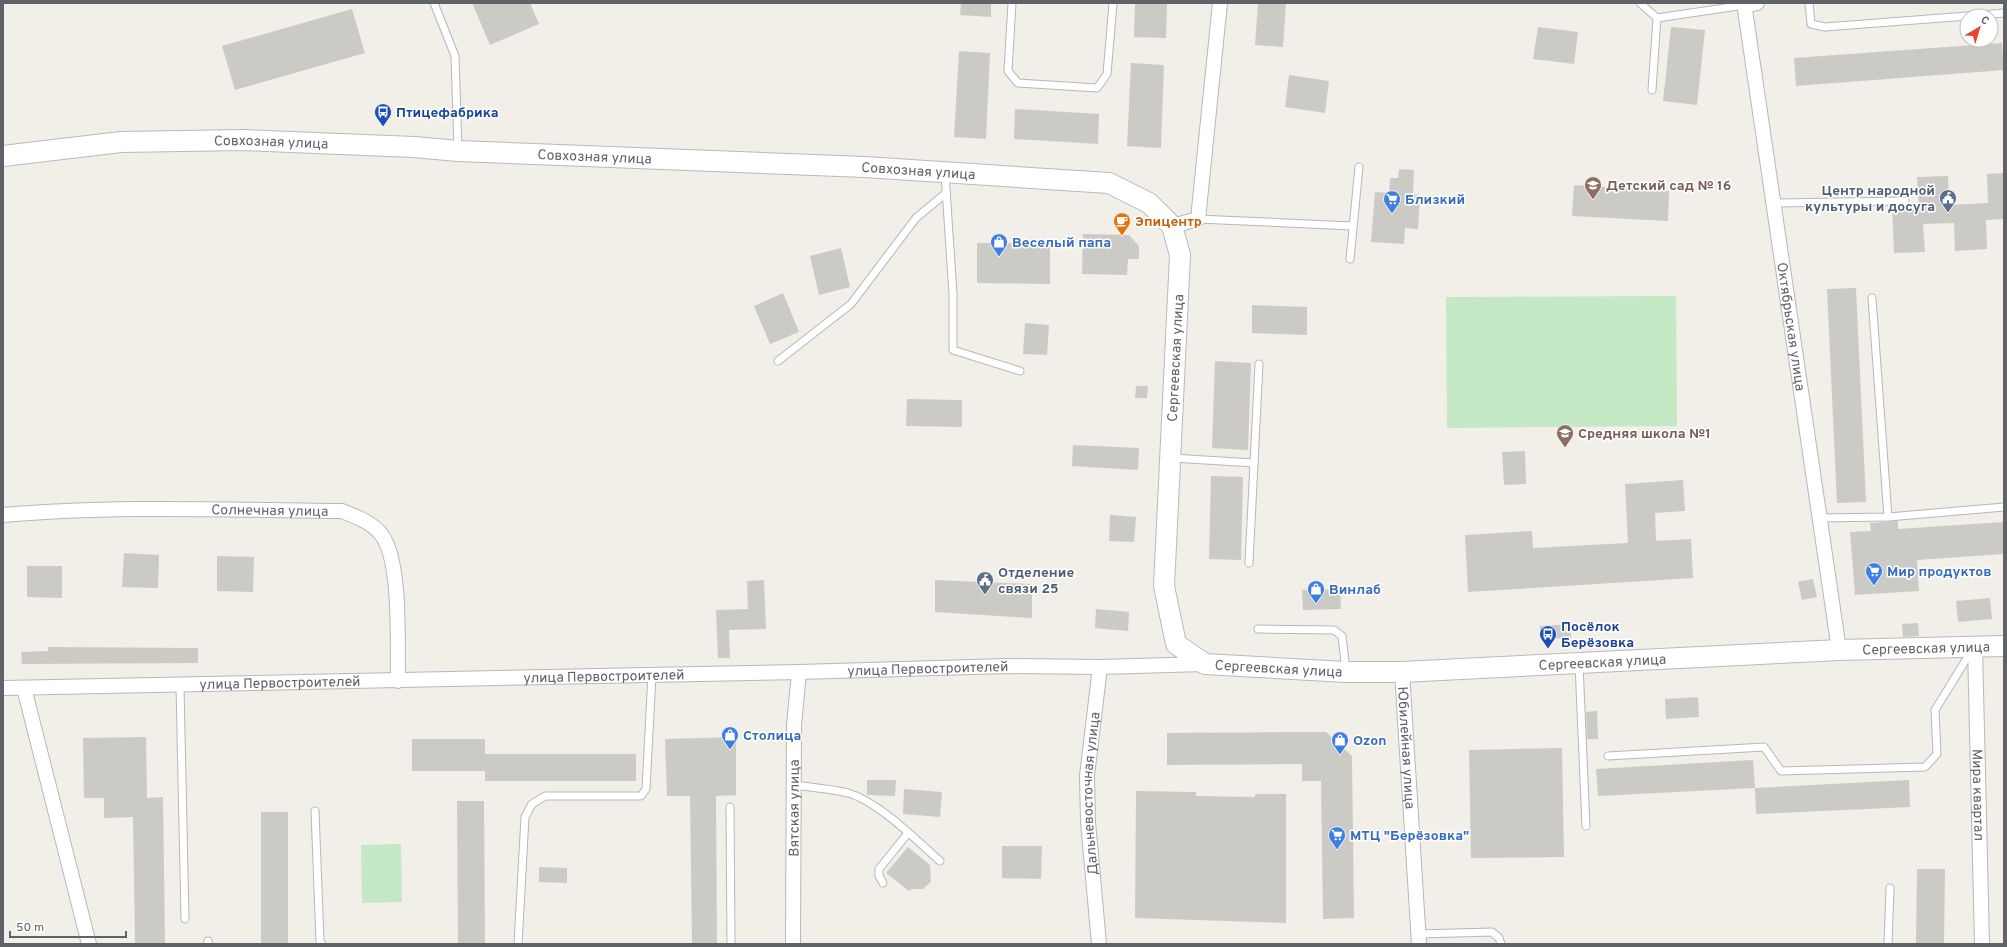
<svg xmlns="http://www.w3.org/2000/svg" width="2007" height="947" viewBox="0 0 2007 947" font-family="Overpass,sans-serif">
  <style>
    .green { fill: #c5e8c5 }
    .building { fill: #cccac5 }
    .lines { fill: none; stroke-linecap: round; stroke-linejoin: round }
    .service-casing { stroke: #b5b8bc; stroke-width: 9 }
    .minor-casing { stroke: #b5b8bc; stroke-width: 16 }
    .secondary-casing { stroke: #b6babf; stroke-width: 22 }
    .service { stroke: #fff; stroke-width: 7 }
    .minor { stroke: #fff; stroke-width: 14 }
    .secondary { stroke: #fff; stroke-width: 20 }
    .labels { text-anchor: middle; stroke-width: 3; stroke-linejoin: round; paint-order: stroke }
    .transit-label { font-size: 14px; font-weight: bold; fill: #164399; stroke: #fff; text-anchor: start }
    .street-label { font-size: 14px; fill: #5f6368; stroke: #fff }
    .education-label { font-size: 14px; font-weight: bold; fill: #785e54; stroke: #fff; text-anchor: start }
    .service-label { font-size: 14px; font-weight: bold; fill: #4e5e75; stroke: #fff; text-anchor: end }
    .shop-label { font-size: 14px; font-weight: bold; fill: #366cbe; stroke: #fff; text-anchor: start }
    .food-label { font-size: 14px; font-weight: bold; fill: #c56008; stroke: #fff; text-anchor: start }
  </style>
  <rect width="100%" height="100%" fill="#f1efe8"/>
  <g class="green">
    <path d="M1676,296L1677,426L1447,428L1446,297Z"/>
    <path d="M401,844L402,902L362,903L361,845Z"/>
  </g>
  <g class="building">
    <path d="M472,3H530L539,24L490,45Z"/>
    <path d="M961,3H991V17L960,15Z"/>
    <path d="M1135,3H1167L1166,38L1134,37Z"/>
    <path d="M1258,3H1286L1283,47L1255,45Z"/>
    <path d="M352,9L365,53L235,90L222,46Z"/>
    <path d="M1538,27L1578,32L1574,64L1533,59Z"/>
    <path d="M1671,27L1705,30L1697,105L1663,101Z"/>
    <path d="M2002,43L2004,70L1796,86L1794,58Z"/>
    <path d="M959,51L990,53L986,139L954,137Z"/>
    <path d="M1131,63L1164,65L1161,148L1127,146Z"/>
    <path d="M1289,75L1329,81L1325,113L1285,107Z"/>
    <path d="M1015,109L1099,114L1098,144L1014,139Z"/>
    <path d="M1399,169L1414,170L1413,194L1420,195L1418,229L1405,228L1404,244L1371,242L1375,192L1389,193L1390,178H1398Z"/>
    <path d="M2004,173V219L1986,220L1987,249L1955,251L1954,223L1923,224L1925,252L1894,253L1892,207L1919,206L1917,177L1948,176L1949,205L1988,203L1987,174Z"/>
    <path d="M1574,185L1669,191L1668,221L1572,216Z"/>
    <path d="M1083,234L1129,235L1139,246V259H1128L1127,275L1082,274Z"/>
    <path d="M977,243L1050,244V284L977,283Z"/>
    <path d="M841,248L850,287L819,295L810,256Z"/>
    <path d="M1856,288L1866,502L1837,503L1827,289Z"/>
    <path d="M783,293L799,332L770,344L754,306Z"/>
    <path d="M1252,305L1307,307V335L1252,333Z"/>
    <path d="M1025,323L1049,325L1047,355L1023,354Z"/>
    <path d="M1215,361L1251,363L1248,450L1212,448Z"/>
    <path d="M1136,386H1148L1147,398H1135Z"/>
    <path d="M907,399L962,400V427L906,426Z"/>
    <path d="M1073,445L1139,448L1138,470L1072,466Z"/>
    <path d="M1525,451L1526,484L1504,485L1502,452Z"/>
    <path d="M1211,476L1243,477L1241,560L1209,559Z"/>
    <path d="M1683,480L1685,511L1655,513L1656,541L1691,539L1693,578L1468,592L1465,535L1532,531L1533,548L1628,543L1625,484Z"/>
    <path d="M1110,515L1136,517L1134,542L1109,541Z"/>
    <path d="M1898,521V529L2004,522V554L1917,560L1919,591L1855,595L1850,532L1871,531L1870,523Z"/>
    <path d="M124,553L159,555L158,588L122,587Z"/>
    <path d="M217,556L254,557L253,592L217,591Z"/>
    <path d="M27,566H62V598L27,597Z"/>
    <path d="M1813,579L1817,597L1802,600L1798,582Z"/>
    <path d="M764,580L766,629L729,630L730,658H718L716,610L748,609L747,581Z"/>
    <path d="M935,580L1032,584V618L935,612Z"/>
    <path d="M1340,589L1341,609L1303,610L1302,590Z"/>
    <path d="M1990,598L1992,619L1958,622L1956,601Z"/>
    <path d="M1096,609L1129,612L1128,631L1095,628Z"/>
    <path d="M1918,623L1919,636L1903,637L1902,624Z"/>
    <path d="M1570,624L1571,638L1541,639L1540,626Z"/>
    <path d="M48,647L198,648V663L22,664L21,652L48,651Z"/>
    <path d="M1698,697L1699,717L1666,719L1665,699Z"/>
    <path d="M1597,711L1598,739H1587L1586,712Z"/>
    <path d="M1326,732L1352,756L1354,918L1323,919L1321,781H1302V764L1167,765V733Z"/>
    <path d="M146,737L147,798L163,797L165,944H135L133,817L104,818V798H84L83,738Z"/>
    <path d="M736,737V795L716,796L717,944H692L690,796H667L665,739Z"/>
    <path d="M412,739H485V754H636V781H485V771H412Z"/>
    <path d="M1562,748L1564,857L1471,858L1469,750Z"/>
    <path d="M1753,760L1755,788L1598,796L1596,769Z"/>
    <path d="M867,780H896L895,796L867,795Z"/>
    <path d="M1909,780L1910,807L1756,814L1755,788Z"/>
    <path d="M904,789L942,792L940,817L903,814Z"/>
    <path d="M1136,791L1196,792V796L1255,797V794H1286V923L1135,918Z"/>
    <path d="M457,801H484L485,944H458Z"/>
    <rect x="261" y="812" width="27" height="132"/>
    <path d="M1002,846H1042L1041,879L1002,878Z"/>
    <path d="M908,847L930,865L931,882L923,889H912L909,891L886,873Z"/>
    <path d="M539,867L567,868V883L539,882Z"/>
    <path d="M1917,869H1945L1944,944H1916Z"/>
  </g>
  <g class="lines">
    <g class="service-casing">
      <g id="service">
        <path d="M434,3L455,56L458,149"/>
        <path d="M1012,3L1008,71L1018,83L1097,88L1107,74L1113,3"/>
        <path d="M1640,3L1657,18L1745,5"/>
        <path d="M1809,3L1811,24L1825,27L1967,16"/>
        <path d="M1969,16L2004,13"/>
        <path d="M1652,90L1657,18"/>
        <path d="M945,174L953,294V350L1020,371"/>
        <path d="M1775,203L1905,201"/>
        <path d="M1198,219L1352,226"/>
        <path d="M1350,259L1359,167"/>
        <path d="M1872,298L1888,517"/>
        <path d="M778,361L851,304L916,218L946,193"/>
        <path d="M1172,458L1254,463"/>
        <path d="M1820,518L1888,517L2004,507"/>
        <path d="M1249,563L1259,364"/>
        <path d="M1258,629L1334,630L1342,636L1346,670"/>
        <path d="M1579,664L1586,826"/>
        <path d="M180,686L185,919"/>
        <path d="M1608,756L1764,747L1781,771L1925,767L1937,754L1935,710L1972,650"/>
        <path d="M793,785C811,787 830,789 848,793C879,802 916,840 940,861"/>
        <path d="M730,807L731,944"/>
        <path d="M315,811L320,941L322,944"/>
        <path d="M883,883L879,876V869L908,833"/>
        <path d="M1418,934L1492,932L1499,938L1501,944"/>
        <path d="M208,941V944"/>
        <path d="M518,944L525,817L532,804L545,796H641L646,789L652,675"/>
        <path d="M1888,944L1890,888"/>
      </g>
    </g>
    <g class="minor-casing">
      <g id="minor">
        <path id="s1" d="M1744,3L1839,650"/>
        <path d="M1745,5L1757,3"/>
        <path d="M1172,226L1198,219L1220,3"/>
        <path id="s2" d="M3,515C116,505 229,510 342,511C357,517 371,522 381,534C402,560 397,646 398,681"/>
        <path id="s3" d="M1975,646L1982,944"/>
        <path id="s4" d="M1402,672L1419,944"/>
        <path id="s5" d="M3,688L799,672L1006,666L1100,667L1205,664"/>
        <path d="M24,688L89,944"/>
        <path id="s6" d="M793,944L794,725L799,672"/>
        <path id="s7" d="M1099,944L1088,822L1087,776L1100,667"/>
      </g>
    </g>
    <g class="secondary-casing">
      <g id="secondary">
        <path id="s8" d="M3,156L121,142L244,140L414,147L458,151L865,167L1109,183L1149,203L1172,226L1180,255L1164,586L1176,644L1205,664L1346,672H1402L1839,650L2004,646"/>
      </g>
    </g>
    <use href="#service" class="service"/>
    <use href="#minor" class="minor"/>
    <use href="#secondary" class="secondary"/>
  </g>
  <defs>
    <g id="bus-pin" transform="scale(0.9)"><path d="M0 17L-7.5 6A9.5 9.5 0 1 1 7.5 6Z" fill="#1a4fb4" stroke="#fff"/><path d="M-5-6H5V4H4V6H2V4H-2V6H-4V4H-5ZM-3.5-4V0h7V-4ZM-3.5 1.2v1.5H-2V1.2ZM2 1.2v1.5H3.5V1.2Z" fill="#fff"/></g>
    <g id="school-pin" transform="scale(0.9)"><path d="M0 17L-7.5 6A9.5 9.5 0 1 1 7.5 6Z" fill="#8d6e63" stroke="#fff"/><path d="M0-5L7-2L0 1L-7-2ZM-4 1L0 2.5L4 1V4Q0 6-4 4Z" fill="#fff"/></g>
    <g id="civic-pin" transform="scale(0.9)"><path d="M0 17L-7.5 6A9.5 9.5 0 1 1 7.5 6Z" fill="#5c6f8a" stroke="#fff"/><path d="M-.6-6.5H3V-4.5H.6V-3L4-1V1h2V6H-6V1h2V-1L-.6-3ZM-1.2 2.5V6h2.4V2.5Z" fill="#fff"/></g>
    <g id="supermarket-pin" transform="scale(0.9)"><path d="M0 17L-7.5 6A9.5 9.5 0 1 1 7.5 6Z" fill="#3f7fe0" stroke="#fff"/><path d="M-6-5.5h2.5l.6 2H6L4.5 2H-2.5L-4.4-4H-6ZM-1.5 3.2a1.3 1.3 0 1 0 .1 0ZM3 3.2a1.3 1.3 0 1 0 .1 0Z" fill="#fff"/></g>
    <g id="cafe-pin" transform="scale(0.9)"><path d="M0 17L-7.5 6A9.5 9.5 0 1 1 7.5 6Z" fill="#e8710a" stroke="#fff"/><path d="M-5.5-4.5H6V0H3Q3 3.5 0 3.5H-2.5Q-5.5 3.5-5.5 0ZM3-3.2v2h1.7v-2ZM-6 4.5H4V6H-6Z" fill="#fff"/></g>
    <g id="shop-pin" transform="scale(0.9)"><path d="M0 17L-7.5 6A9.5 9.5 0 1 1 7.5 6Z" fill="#3f7fe0" stroke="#fff"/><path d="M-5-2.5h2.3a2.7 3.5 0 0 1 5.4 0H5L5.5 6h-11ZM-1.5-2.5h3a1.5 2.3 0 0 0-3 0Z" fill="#fff"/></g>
  </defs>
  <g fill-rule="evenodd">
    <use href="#bus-pin" x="383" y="112"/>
    <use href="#school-pin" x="1593" y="185"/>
    <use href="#civic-pin" x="1948" y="198"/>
    <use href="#supermarket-pin" x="1392" y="199"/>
    <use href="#cafe-pin" x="1122" y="221"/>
    <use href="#shop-pin" x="999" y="242"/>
    <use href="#school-pin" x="1565" y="433"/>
    <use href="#supermarket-pin" x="1874" y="571"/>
    <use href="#civic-pin" x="985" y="580"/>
    <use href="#shop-pin" x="1316" y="589"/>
    <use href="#bus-pin" x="1548" y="634"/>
    <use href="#shop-pin" x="730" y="735"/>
    <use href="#shop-pin" x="1340" y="740"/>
    <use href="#supermarket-pin" x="1337" y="835"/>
  </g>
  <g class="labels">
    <g class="transit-label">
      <text x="396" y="117">Птицефабрика</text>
      <text x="1561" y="631">Посёлок<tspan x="1561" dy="16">Берёзовка</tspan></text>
    </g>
    <g class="street-label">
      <text dy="5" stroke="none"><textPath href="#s8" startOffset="269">Совхозная улица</textPath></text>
      <text dy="5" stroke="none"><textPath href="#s8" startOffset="593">Совхозная улица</textPath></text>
      <text dy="5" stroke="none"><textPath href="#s8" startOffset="917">Совхозная улица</textPath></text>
      <text dy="5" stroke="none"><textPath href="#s1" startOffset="327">Октябрьская улица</textPath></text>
      <text transform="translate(1175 358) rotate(-87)" y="5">Сергеевская улица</text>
      <text dy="5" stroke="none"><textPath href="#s2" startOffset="267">Солнечная улица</textPath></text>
      <text dy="5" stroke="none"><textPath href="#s8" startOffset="2363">Сергеевская улица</textPath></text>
      <text dy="5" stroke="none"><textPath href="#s8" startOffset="2039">Сергеевская улица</textPath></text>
      <text dy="5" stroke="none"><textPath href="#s5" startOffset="925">улица Первостроителей</textPath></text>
      <text dy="5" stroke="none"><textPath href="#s8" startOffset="1715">Сергеевская улица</textPath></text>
      <text dy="5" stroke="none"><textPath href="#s5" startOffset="601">улица Первостроителей</textPath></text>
      <text dy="5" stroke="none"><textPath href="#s5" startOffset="277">улица Первостроителей</textPath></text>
      <text dy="5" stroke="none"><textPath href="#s4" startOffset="76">Юбилейная улица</textPath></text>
      <text dy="5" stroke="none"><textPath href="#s7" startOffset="151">Дальневосточная улица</textPath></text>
      <text dy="5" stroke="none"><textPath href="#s3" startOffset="149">Мира квартал</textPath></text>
      <text dy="5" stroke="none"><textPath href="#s6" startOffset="136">Вятская улица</textPath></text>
    </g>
    <g class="education-label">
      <text x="1606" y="190">Детский сад № 16</text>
      <text x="1578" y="438">Средняя школа №1</text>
    </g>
    <g class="service-label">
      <text x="1935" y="195">Центр народной<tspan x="1935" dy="16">культуры и досуга</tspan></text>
      <text x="998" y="577" text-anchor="start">Отделение<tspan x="998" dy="16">связи 25</tspan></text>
    </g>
    <g class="shop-label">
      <text x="1405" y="204">Близкий</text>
      <text x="1012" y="247">Веселый папа</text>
      <text x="1887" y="576">Мир продуктов</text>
      <text x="1329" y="594">Винлаб</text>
      <text x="743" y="740">Столица</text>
      <text x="1353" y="745">Ozon</text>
      <text x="1350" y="840">МТЦ "Берёзовка"</text>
    </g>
    <g class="food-label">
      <text x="1135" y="226">Эпицентр</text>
    </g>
  </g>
  <rect width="2007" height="947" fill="none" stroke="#5f6368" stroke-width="8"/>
  <g transform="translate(1979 28) rotate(38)"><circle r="19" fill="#ffffff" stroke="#bfc1c3"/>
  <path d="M0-3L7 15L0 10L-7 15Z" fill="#ea4335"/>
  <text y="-6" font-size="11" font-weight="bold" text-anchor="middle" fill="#5f6368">С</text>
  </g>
  <path d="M10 931v6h116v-6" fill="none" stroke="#5f6368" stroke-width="2"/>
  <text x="16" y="931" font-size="12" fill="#5f6368" stroke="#ffffff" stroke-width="3" paint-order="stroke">50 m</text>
</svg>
